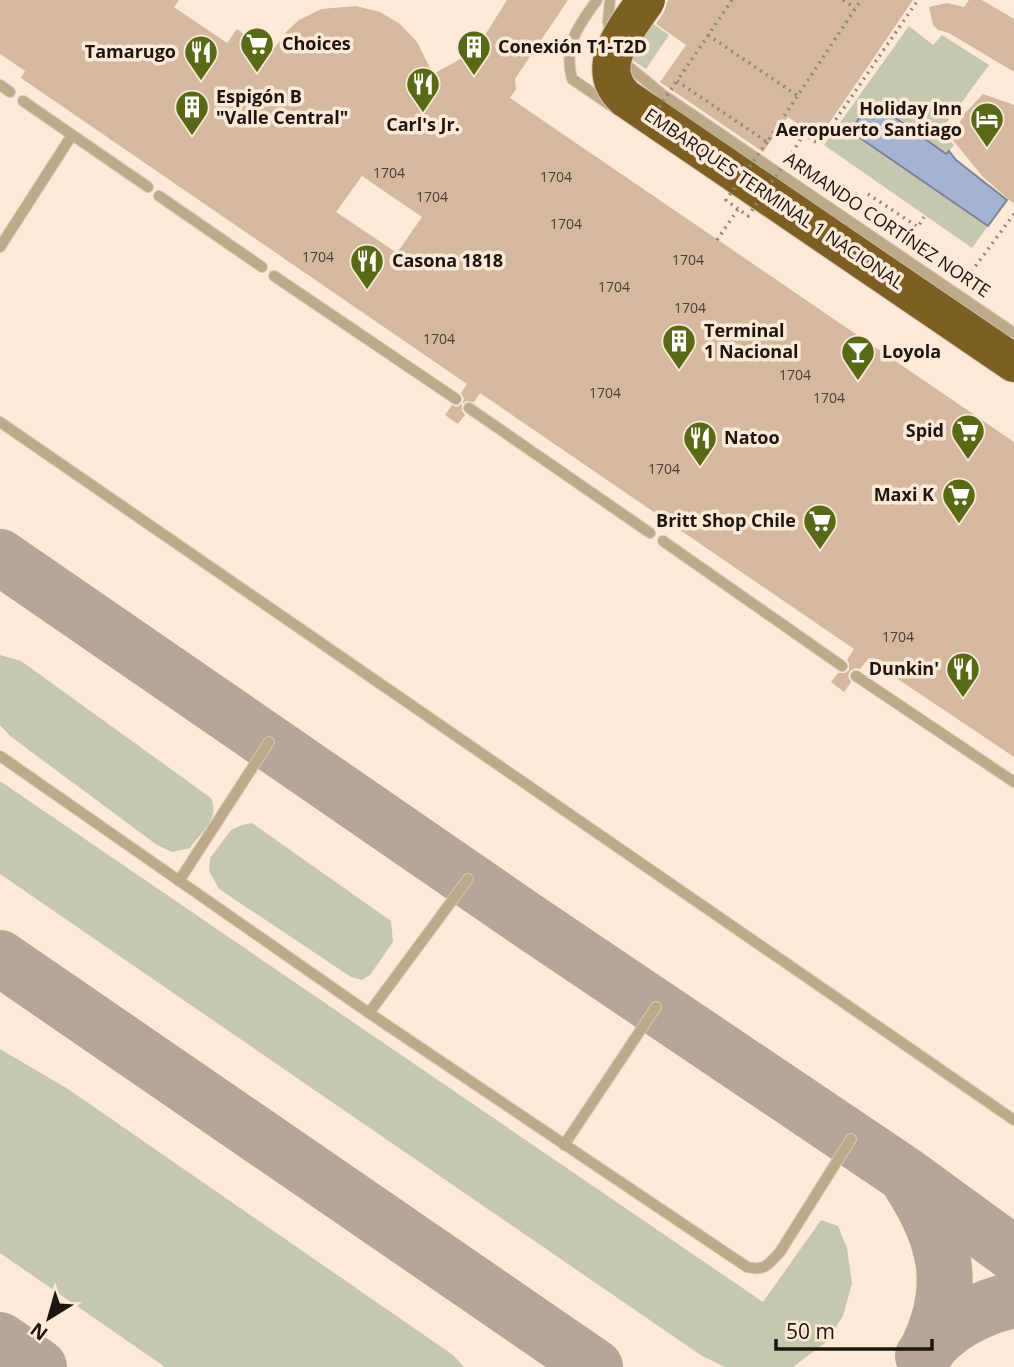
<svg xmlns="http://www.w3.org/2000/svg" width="1014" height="1367" viewBox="0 0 1014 1367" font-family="'Open Sans',sans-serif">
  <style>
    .green { fill: #c5c7b1 }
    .water { fill: #a3b3d1; stroke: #7b8496; stroke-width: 2 }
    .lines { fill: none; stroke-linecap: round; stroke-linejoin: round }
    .taxiway { stroke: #b6a697; stroke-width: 56 }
    .building { fill: #d4b89f; fill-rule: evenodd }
    .lane-casing { stroke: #d9c7b7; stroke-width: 12 }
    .highway-casing { stroke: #d9c7b7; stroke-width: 40 }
    .path { stroke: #96877a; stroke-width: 3.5; stroke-dasharray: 2 5; stroke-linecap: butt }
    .lane { stroke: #bcab8b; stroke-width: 10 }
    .highway { stroke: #7d5f23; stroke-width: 38 }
    .highway-bridge-casing { stroke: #d9c7b7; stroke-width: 40; stroke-linecap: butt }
    .path-bridge { stroke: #96877a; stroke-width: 3.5; stroke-dasharray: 2 5; stroke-linecap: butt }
    .highway-bridge { stroke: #7d5f23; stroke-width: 38 }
    .labels { text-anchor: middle; stroke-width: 7; stroke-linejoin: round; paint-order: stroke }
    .number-label { font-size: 14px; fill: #4c3e32 }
    .poi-label { font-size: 18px; font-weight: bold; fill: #1e160e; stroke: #fde9d7; text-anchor: start }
    .street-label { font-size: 18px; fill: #1e160e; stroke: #fde9d7 }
  </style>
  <rect width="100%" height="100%" fill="#fde9d7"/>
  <g class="green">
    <path d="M622,2L669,35L646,69L622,53Z"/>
    <path d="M909,26L933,45L942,35L989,65L940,132L954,145L947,154L872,101L850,131L988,226L972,248L824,145Z"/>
    <path d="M0,655L21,661L211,798C220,819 202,831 190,848L172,852L157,845L10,736L0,725Z"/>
    <path d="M0,781L763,1302L821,1220L838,1226L847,1248L852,1283L843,1316L825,1343L793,1367H725L702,1356L0,874Z"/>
    <path d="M252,823L391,921L393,942L370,975L362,980L351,977L219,889L209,871L210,858L231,830L242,825Z"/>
    <path d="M0,1049L68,1089L453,1355L464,1367H165L0,1253Z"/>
  </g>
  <path class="water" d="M872,101L946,154L949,151L956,160L1007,200L988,226L850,131Z"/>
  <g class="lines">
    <g class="taxiway">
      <path d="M0,557L527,920L904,1174L1014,1254"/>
      <path d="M0,958L595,1367"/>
      <path d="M909,1181C946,1238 958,1287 927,1350"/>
      <path d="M0,1340L39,1367"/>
      <path d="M923,1356C942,1326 980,1307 1014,1300"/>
    </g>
  </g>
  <g class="building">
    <path d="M0,0H179L174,7L227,43L237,29L270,54L288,30L299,20L321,9L356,6L380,12L400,24L417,42L433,74L475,51L507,0H568L515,79L516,89L510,98L1014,442V757L868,659L860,669L856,668L850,671L848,676L851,682L844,692L831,682L838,673H845L849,670V663L847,660L854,649L480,393L474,402L466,401L462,404V411L465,415L458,424L445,415L452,405L456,407L462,404L464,399L461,393L467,384L21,78L25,71L0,54ZM362,176L422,217L397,253L336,212Z"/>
    <path d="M668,0H913L819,138L788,117L763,152L660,82L686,45L656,24L664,12Z"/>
    <path d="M969,0H982L1014,19V72L949,33L938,30L933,25L929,7L947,3L964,7Z"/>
    <path d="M983,94L1014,105V204L983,177L952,139L964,114Z"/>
  </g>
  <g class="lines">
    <g class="lane-casing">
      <g id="lane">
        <path d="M597,0C578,26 563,46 572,79L613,107"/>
        <path d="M610,0L608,22L611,35"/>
        <path d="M623,62L662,94L1014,333"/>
        <path d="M0,85L10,92"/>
        <path d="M23,101L148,187"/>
        <path d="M159,196L262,267"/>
        <path d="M0,247L72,135"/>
        <path d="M274,276L456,399"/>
        <path d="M469,408L650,533"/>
        <path d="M0,422L1014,1120"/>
        <path d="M663,541L842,666"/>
        <path d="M856,676L1014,782"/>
        <path d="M0,756L369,1013L747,1267C765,1271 768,1265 780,1252L851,1139"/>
        <path d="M179,881L269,742"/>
        <path d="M369,1013L468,879"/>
        <path d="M564,1145L656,1007"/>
      </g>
    </g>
    <g class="highway-casing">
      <path id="highway" d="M625,98L1014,363"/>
    </g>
    <g class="path">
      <path d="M732,0L677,81L767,142L861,0"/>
      <path d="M843,0L855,8"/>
      <path d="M708,35L798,96"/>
      <path d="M792,153L804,134L819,144L918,0"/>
      <path d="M868,194L918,227L924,217"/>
      <path d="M963,283L1014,214"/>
    </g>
    <use href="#lane" class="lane"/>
    <use href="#highway" class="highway"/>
    <g class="highway-bridge-casing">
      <path id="highway-bridge" d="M625,98C592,67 627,28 646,0"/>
    </g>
    <g class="path-bridge">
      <path d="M659,107L677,81"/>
      <path d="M738,209L726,200L767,142"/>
      <path d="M717,240L738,209L748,216L792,153"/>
    </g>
    <use href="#highway-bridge" class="highway-bridge"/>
  </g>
  <defs>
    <g id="supermarket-pin" transform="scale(1.75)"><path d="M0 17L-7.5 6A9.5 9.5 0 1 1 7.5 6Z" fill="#596a16" stroke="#fde9d7"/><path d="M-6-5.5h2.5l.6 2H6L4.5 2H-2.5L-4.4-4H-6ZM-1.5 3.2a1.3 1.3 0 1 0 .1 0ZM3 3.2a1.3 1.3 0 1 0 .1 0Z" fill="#fff"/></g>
    <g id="building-pin" transform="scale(1.75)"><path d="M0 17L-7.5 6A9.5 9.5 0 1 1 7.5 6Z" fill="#596a16" stroke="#fde9d7"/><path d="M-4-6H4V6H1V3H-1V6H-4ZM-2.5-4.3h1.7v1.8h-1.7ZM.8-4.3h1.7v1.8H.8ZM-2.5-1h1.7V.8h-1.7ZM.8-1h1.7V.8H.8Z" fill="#fff"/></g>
    <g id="restaurant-pin" transform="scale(1.75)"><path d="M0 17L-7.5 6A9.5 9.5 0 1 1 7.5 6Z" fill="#596a16" stroke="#fde9d7"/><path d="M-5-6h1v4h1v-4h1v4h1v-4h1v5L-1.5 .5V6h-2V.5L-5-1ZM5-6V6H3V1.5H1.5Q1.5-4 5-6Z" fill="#fff"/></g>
    <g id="hotel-pin" transform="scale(1.75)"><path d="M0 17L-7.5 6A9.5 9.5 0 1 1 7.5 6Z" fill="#596a16" stroke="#fde9d7"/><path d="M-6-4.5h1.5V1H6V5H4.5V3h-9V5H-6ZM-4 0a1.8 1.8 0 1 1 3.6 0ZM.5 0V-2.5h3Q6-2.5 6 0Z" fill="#fff"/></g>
    <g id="bar-pin" transform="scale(1.75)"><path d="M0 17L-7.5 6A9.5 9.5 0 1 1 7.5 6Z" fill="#596a16" stroke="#fde9d7"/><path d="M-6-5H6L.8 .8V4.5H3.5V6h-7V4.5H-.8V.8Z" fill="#fff"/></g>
  </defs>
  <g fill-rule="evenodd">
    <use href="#supermarket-pin" x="257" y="44"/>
    <use href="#building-pin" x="474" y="47"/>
    <use href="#restaurant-pin" x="201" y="52"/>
    <use href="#restaurant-pin" x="423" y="84"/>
    <use href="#building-pin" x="192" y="107"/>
    <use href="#hotel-pin" x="987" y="119"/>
    <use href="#restaurant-pin" x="367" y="261"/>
    <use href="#building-pin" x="679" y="341"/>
    <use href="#bar-pin" x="858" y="352"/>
    <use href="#supermarket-pin" x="968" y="431"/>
    <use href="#restaurant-pin" x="700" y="438"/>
    <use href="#supermarket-pin" x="959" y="495"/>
    <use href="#supermarket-pin" x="820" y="521"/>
    <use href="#restaurant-pin" x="963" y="669"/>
  </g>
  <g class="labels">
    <g class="number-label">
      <text x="389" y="178">1704</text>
      <text x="556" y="182">1704</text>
      <text x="432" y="202">1704</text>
      <text x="566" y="229">1704</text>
      <text x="318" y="262">1704</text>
      <text x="688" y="265">1704</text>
      <text x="614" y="292">1704</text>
      <text x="690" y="313">1704</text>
      <text x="439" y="344">1704</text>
      <text x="795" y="380">1704</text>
      <text x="605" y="398">1704</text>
      <text x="829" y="403">1704</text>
      <text x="664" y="474">1704</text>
      <text x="898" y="642">1704</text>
    </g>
    <g class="poi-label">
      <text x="282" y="50">Choices</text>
      <text x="498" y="53">Conexión T1-T2D</text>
      <text x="176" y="58" text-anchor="end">Tamarugo</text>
      <text x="216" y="103">Espigón B<tspan x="216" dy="21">"Valle Central"</tspan></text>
      <text x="962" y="115" text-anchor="end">Holiday Inn<tspan x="962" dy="21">Aeropuerto Santiago</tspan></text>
      <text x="423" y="131" text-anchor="middle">Carl's Jr.</text>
      <text x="392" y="267">Casona 1818</text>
      <text x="704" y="337">Terminal<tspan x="704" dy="21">1 Nacional</tspan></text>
      <text x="882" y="358">Loyola</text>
      <text x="944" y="437" text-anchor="end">Spid</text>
      <text x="724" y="444">Natoo</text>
      <text x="934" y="501" text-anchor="end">Maxi K</text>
      <text x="796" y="527" text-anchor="end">Britt Shop Chile</text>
      <text x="939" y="675" text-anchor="end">Dunkin'</text>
    </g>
    <g class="street-label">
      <text transform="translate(774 199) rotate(34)" y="6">EMBARQUES TERMINAL 1 NACIONAL</text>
      <text transform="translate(887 225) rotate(34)" y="6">ARMANDO CORTÍNEZ NORTE</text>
    </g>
  </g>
  <g transform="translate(49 1318) rotate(217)" stroke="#fde9d7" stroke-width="5" paint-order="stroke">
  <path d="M0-5L12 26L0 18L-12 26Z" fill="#1e160e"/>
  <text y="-10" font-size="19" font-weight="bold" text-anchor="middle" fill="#1e160e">N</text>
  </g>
  <path d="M776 1339v10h156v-10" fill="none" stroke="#1e160e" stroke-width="3.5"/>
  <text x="786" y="1339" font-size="21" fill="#1e160e" stroke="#fde9d7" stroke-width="5" paint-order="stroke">50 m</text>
</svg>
